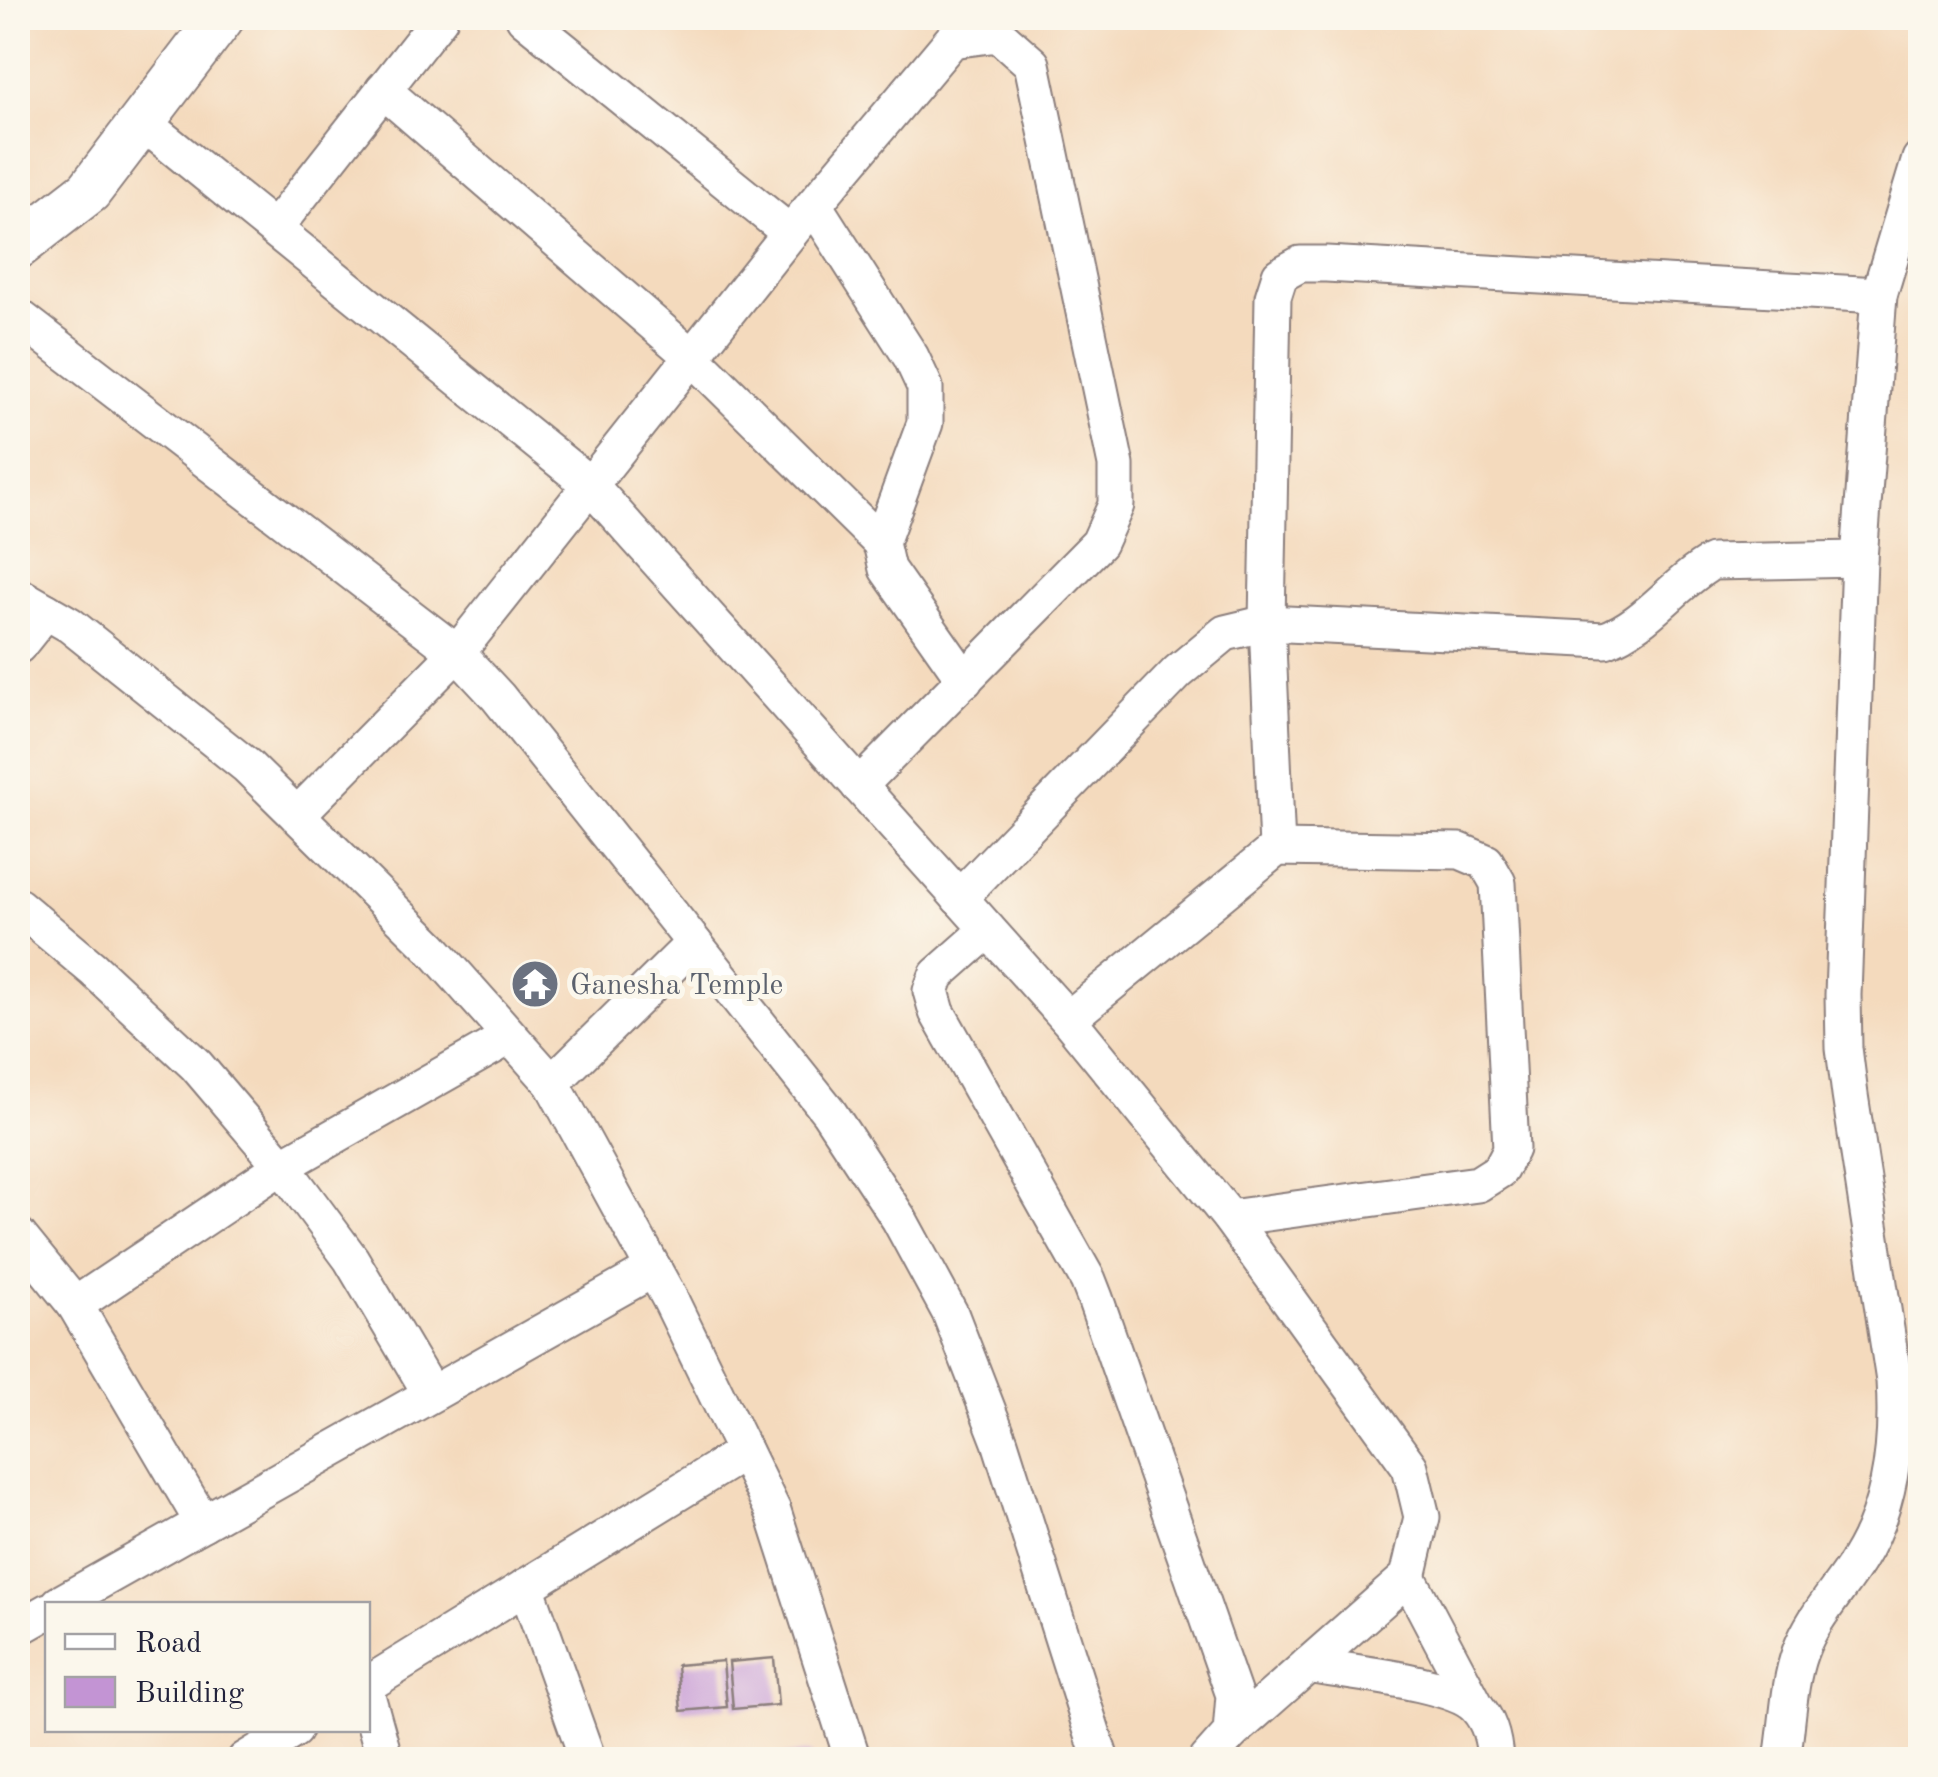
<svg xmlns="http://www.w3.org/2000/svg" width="1938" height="1777" viewBox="0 0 1938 1777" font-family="'Old Standard TT',serif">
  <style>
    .building { fill: #c394d4 }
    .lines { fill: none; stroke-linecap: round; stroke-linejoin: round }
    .minor-casing { stroke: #8b7e7c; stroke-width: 39 }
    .tertiary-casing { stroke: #8b7e7c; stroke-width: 49 }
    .minor { stroke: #fff; stroke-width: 35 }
    .tertiary { stroke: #fff; stroke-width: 45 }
    .labels { text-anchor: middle; stroke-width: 10; stroke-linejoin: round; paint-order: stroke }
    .worship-label { font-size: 30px; fill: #5b616d; stroke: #fbf7ec; text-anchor: start }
  </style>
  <rect width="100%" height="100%" fill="#fbf7ec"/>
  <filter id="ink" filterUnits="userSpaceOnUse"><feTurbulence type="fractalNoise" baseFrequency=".01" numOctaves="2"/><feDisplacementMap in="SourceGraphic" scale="20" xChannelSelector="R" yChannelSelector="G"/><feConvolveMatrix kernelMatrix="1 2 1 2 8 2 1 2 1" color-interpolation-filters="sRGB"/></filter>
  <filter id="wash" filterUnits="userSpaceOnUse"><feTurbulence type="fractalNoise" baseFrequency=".0048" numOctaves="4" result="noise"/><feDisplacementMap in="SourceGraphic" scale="40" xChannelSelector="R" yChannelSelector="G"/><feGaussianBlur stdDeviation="2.25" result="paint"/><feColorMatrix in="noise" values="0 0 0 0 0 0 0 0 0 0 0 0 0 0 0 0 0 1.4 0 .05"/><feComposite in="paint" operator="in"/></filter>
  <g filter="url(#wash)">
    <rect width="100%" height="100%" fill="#f4dabd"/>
    <g id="blocks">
      <g class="building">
        <path d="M774,1658L778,1705L733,1709L729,1662Z"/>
        <path d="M723,1661L727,1707L681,1711L677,1665Z"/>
        <path d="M811,1753L812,1760H764L763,1757Z"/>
      </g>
    </g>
  </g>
  <g filter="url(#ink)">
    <use href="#blocks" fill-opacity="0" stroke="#8b7e7c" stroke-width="2.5"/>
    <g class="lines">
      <g class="minor-casing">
        <g id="minor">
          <path d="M524,18L790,233"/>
          <path d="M383,90L691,356L881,543"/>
          <path d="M142,122L589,484L1068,1019L1230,1218L1410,1467L1422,1517L1408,1577L1231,1733"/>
          <path d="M814,205L911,357L925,387V423L881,543L887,569L965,680"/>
          <path d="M275,228L440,18"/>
          <path d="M18,316L457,653L498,697L828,1111L899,1219L950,1313L1000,1442L1101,1760"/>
          <path d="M18,595L70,625L247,766L431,947L552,1083L670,1299L773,1511L853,1760"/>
          <path d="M18,646L46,611"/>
          <path d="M297,815L457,653L790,233L952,40L998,34L1032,64L1116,465V505L1099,543L859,786"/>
          <path d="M1277,848L1267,623L1273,297L1280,275L1300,264H1326L1879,295"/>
          <path d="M959,898L1178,672L1225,633L1267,623L1605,640C1648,624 1673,584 1712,562L1859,559"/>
          <path d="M18,906L93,969L196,1065L282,1166L351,1259L431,1394"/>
          <path d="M988,930L937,975L931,991L937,1012L1088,1280L1095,1298L1234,1695L1231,1733L1207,1760"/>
          <path d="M1068,1019L1277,848L1460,851L1486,862L1498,883L1511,1149L1500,1170L1478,1184L1230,1218"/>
          <path d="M552,1083L694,943"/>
          <path d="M18,1235L75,1305L203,1523"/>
          <path d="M75,1305L282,1166L509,1037"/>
          <path d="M1408,1577L1476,1706"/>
          <path d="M526,1586L588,1760"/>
          <path d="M59,1604L654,1269"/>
          <path d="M18,1628L48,1611"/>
          <path d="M1308,1665C1345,1672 1455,1682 1477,1708C1490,1722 1494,1741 1495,1760"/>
          <path d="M368,1684L744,1452"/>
          <path d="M368,1699L385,1760"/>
          <path d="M245,1760L294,1730"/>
          <path d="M1782,1760C1788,1725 1788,1685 1800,1652C1813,1617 1838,1592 1858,1560C1891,1507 1898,1442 1894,1381L1850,1095L1844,1048L1843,995L1859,559L1879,295L1920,159"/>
        </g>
      </g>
      <g class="tertiary-casing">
        <path id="tertiary" d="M18,246L89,191L221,18"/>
      </g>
      <use href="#minor" class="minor"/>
      <use href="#tertiary" class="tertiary"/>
    </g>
  </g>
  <defs>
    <g id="temple-disc" transform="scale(2.5)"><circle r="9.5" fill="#6b7280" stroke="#fbf7ec"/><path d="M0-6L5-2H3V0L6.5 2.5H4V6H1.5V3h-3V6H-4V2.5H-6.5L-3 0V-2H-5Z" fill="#fff"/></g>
  </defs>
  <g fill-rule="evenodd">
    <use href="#temple-disc" x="535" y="984"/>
  </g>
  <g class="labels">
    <g class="worship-label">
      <text x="570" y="994">Ganesha Temple</text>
    </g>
  </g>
  <rect width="1938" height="1777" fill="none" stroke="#fbf7ec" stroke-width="60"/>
  <rect x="45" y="1602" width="325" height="130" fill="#fbf7ec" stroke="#a4a2a5" stroke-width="2.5"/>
  <rect x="65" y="1634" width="50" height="15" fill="#ffffff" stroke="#a4a2a5" stroke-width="2.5"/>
  <text x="135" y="1652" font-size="30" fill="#22223b">Road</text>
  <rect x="65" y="1677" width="50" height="30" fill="#c394d4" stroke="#a4a2a5" stroke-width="2.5"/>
  <text x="135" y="1702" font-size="30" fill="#22223b">Building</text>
</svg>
